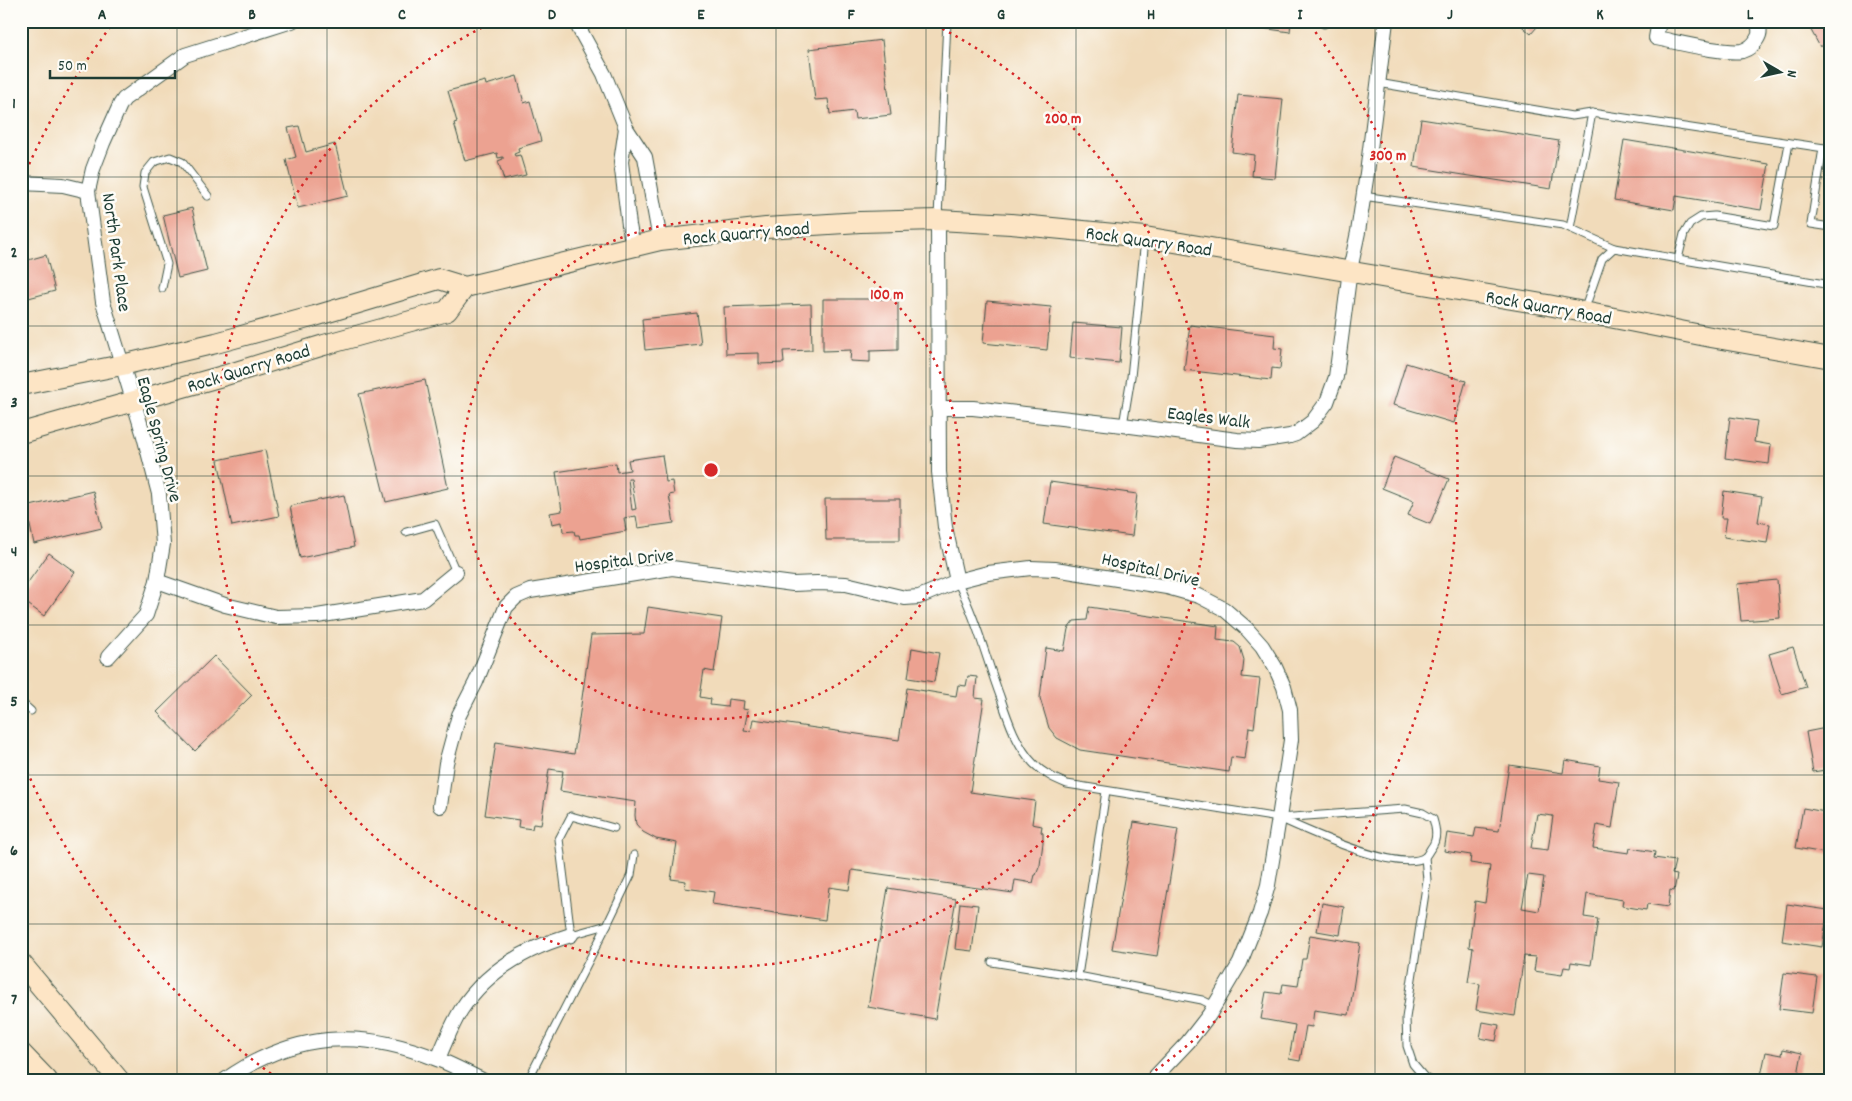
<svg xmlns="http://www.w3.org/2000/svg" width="1852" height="1101" viewBox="0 0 1852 1101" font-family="Dekko,sans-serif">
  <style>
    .building { fill: #eca291; fill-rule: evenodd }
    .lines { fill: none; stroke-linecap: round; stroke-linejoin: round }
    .lane-casing { stroke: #3e5548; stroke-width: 9 }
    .street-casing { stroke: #3e5548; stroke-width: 16 }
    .secondary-casing { stroke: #3e5548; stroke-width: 22 }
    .lane { stroke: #fff; stroke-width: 7 }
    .street { stroke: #fff; stroke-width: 14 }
    .secondary { stroke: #fde5c5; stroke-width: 20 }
    .grid { fill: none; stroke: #1f3d34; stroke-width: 1; stroke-opacity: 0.55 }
    .ring { fill: none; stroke: #d62828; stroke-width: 2.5; stroke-dasharray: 2.5 5 }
    .labels { text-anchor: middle; stroke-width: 5; stroke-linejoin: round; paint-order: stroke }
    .street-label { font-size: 19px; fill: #1f3d34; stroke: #fdfcf7 }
    .centre { fill: #d62828; stroke: #fdfcf7; stroke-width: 2.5 }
    .ring-label { font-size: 15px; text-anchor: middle; font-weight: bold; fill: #d62828; stroke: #fdfcf7; stroke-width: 5; stroke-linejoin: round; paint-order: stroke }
    .neatline { fill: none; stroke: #1f3d34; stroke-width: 2 }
    .grid-label { font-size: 16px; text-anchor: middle; font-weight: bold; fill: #1f3d34 }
  </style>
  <rect width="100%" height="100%" fill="#fdfcf7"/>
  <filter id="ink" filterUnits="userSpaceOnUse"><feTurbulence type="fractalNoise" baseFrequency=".02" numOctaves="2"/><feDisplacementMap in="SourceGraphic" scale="10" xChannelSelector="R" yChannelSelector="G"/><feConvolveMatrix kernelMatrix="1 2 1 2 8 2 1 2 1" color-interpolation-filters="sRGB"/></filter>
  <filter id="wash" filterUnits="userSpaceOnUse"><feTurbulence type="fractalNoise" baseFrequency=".0096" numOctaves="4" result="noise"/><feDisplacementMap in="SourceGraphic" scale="20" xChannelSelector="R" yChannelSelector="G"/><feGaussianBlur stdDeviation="1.12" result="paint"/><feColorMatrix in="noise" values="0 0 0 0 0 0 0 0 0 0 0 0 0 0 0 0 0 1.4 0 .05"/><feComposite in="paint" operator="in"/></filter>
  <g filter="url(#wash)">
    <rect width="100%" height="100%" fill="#f1dbba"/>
    <g id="blocks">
      <g class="building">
        <path d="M1241,21H1291L1290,32L1240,25Z"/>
        <path d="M1516,21H1542L1531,34Z"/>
        <path d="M1806,21H1831V41L1820,47Z"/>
        <path d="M882,40L891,115L855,119L854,111L830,114L828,99L815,100L809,49Z"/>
        <path d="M517,76L524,103L530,101L541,141L518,148L519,152L514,154L515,156L520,155L526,175L504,180L498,161L503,159V157L498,158L497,153L465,161L454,123L457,122L448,91L485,81L486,85Z"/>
        <path d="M1238,95L1283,99L1275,178L1252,176L1254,155L1232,152Z"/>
        <path d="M1421,119L1559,141L1551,189L1414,167Z"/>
        <path d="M299,126L306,152L335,144L348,196L298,208L286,160L296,157L288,128Z"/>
        <path d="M1624,140L1769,164L1761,210L1676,196L1674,210L1614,200Z"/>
        <path d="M192,208L207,271L178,278L163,215Z"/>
        <path d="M46,255L55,291L21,300V262Z"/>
        <path d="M823,299H898V350L870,351V362L850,361L851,350L823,351Z"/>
        <path d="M987,301L1051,307L1047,350L983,343Z"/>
        <path d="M811,304L812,350L783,351L784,363L759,364V353L726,354L724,307Z"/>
        <path d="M697,313L701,344L645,350L642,319Z"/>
        <path d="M1073,323L1122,327L1119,363L1070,358Z"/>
        <path d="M1190,325L1275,335L1274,348L1282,349L1280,369L1272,368L1271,380L1184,370Z"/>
        <path d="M1406,363L1466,381L1454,423L1393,405Z"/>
        <path d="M425,380L448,488L386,502L359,394Z"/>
        <path d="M1730,417L1757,421L1754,442L1771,445L1769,464L1725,458Z"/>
        <path d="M265,450L279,516L232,526L218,460Z"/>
        <path d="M662,455L666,482L672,481L674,494L669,495L674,523L638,528L636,516L624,518L626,531L580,539L579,535H575L574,531L563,532L562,522L552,524L550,513L562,511L556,472L616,463L617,472L630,470L628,460ZM628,479H631L636,509L632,510Z"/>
        <path d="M1394,457L1449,479L1430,524L1408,515L1414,501L1382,488Z"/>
        <path d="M1050,482L1137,494L1132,536L1044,524Z"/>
        <path d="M93,491L102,528L34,544L26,507Z"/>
        <path d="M1724,491L1762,497L1758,522L1770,524L1767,543L1724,537L1727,518H1721Z"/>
        <path d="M344,495L354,547L300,558L290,506Z"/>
        <path d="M825,499H900V540H826Z"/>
        <path d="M49,553L75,572L44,616L21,599V592Z"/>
        <path d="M1777,580L1780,618L1741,621L1737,584Z"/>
        <path d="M648,607L722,618L714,672L704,670L700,697L711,699L710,705L727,707L728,699L744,701L743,709L748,710L744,730L751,731L753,719L899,740L907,688L956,696L958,685L966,686L968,676L977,677L975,698L984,699L970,792L1035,801L1032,824L1042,826L1041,832L1043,833V843L1040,865L1036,875H1035L1033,883L1015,880L1013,893L852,870L849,890L829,887L825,920L712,904L714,892L685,888L686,881L671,879L677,843L656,839L643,832L636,824L635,815L636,802L560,791L563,771L549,769L541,825L533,824L532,829L518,827L519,820L485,815L496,742L574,754L591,635L644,634Z"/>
        <path d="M1089,607L1218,626L1217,640L1234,642L1240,647L1244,660L1242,677L1260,679L1254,728L1249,727L1245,759L1231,757L1229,772L1080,750L1057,738L1049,728L1040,698L1046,648L1064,651L1068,629L1074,621L1087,620Z"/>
        <path d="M1793,647L1806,687L1782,694L1769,654Z"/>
        <path d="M912,648L939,653L934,682L908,678Z"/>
        <path d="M214,656L252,695L195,751L157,712Z"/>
        <path d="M1831,727V769L1813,772L1806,732Z"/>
        <path d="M1565,760L1600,766L1598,779L1619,782L1612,828L1597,825L1593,848L1629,853L1630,848L1655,852L1654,858L1675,861L1672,874L1677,875L1674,891L1670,890L1668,907L1647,904L1646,910L1622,906L1623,900L1587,894L1584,917L1598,919L1591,965L1571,962L1570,968L1564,967L1562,975L1534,971L1536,957L1524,956L1515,1016L1476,1010L1480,984L1468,982L1473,948L1469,947L1475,901L1485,903L1490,866L1470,863L1471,855L1444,851L1447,833L1474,837L1476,828L1499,831L1509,765L1563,773ZM1537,814L1553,816L1548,850L1531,848ZM1528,875L1544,877L1539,911L1522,908Z"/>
        <path d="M1803,808L1831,813V854L1796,848Z"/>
        <path d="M1134,822L1178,829L1157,956L1112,949Z"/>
        <path d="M888,888L956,899L935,1019L868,1007Z"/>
        <path d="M960,903L978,905L972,951L955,949Z"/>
        <path d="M1322,903L1344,907L1340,935L1317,931Z"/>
        <path d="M1787,904L1828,910L1822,947L1782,941Z"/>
        <path d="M1310,935L1360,943L1349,1015L1314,1010L1312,1027L1306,1026L1300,1061L1289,1059L1295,1025L1261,1019L1266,992L1281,994L1283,984L1298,986L1302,959H1306Z"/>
        <path d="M1784,973L1817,977L1812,1013L1779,1009Z"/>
        <path d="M1483,1022L1499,1025L1496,1041L1480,1038Z"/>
        <path d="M1783,1049L1802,1053L1797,1080H1760L1766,1052L1782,1055Z"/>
      </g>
    </g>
  </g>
  <g filter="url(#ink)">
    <use href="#blocks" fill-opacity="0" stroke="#3e5548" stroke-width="1"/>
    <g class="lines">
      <g class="lane-casing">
        <g id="lane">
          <path d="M1324,24V21"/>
          <path d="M1378,83L1572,116L1592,113L1831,149"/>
          <path d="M1823,148L1811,224L1831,227"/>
          <path d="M21,163L26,183"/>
          <path d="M1363,196L1563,225L1614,248"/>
          <path d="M938,217L947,21"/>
          <path d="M1570,228L1592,113"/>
          <path d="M1678,259L1684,234L1690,224L1701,217L1714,216L1774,226L1789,143"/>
          <path d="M162,288L167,264L143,187L145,173L154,162L170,157L182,162L208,196"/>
          <path d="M1584,311L1602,259L1614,248L1831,285"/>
          <path d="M1123,425L1131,377L1145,239"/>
          <path d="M406,532L435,524L456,572"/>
          <path d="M957,581C976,618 986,658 1000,696C1008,720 1017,747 1034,764C1044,774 1055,779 1067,784L1279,818L1405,809L1423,813L1433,819C1436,829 1438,839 1431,848C1429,851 1427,855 1425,857C1399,874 1306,830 1279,818"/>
          <path d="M21,702L31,711"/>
          <path d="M1106,791L1078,976L1202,1000L1214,1006"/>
          <path d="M614,828L571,816L559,839L571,935L607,925L631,875L634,855"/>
          <path d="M1425,857L1427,880L1406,1018L1407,1046L1413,1064L1424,1077L1429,1080"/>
          <path d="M992,962L1078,976"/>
          <path d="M528,1080L607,925"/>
        </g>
      </g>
      <g class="street-casing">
        <g id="street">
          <path d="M575,21L604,74L626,128L645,157L660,240"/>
          <path d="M1659,21L1656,38C1677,42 1723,54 1742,51C1748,49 1754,45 1757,39C1761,33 1760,27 1756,21"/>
          <path d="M626,128L621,162L629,225L633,247"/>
          <path d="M21,183L63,185L88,191"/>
          <path d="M938,220L939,472L945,527L957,581"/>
          <path d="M938,408H973L1123,425L1237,440L1258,441L1290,436L1296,434L1313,421L1327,402L1336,377L1350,270L1358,232L1367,173L1386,21"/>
          <path d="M157,581L225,605L276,617L317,616L423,599L456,572"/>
          <path d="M108,657L146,615L157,581L163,544L159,494L144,436L103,302L88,191L93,169L103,143L120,105L124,99L185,55L292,21"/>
          <path d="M440,806L446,763L459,715L476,682L506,607L516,597L530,591L672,568L793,584L817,583L846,584L905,598L919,597L957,581L988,573L1031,568L1055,569L1167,587L1199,596L1224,609L1246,628L1262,646L1275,667L1284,687L1290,710L1291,740L1279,818L1268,885L1260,913L1240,963L1209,1015L1188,1042L1152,1080"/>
          <path d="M438,1059C445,1042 452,1025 461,1010C487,970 527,948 571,935"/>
          <path d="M225,1080C293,1032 361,1028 437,1059C453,1065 467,1073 482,1080"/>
        </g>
      </g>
      <g class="secondary-casing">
        <g id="secondary">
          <path d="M21,385L122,365L216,343L315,316L439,279L465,287L660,240L766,228L860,222L938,220L1011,224L1145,237L1548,305L1711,337L1831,358"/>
          <path d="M21,433L226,375L324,345L447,311L465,287"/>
          <path d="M21,963L119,1080"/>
          <path d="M21,1053L47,1080"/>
        </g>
      </g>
      <use href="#lane" class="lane"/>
      <use href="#street" class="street"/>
      <use href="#secondary" class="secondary"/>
    </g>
  </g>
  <path class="grid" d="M177,21V1080M327,21V1080M477,21V1080M626,21V1080M776,21V1080M926,21V1080M1076,21V1080M1226,21V1080M1375,21V1080M1525,21V1080M1675,21V1080M21,177H1831M21,326H1831M21,476H1831M21,625H1831M21,775H1831M21,924H1831"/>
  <g class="ring">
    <circle cx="711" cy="470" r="249"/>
    <path d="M929 22A498 498 0 1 1 493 22"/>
    <path d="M277 1078A747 747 0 0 1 23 762M23 178A747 747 0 0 1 111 26M1311 26A747 747 0 0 1 1145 1078"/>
  </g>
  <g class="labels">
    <g class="street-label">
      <text transform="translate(746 232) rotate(-5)" y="7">Rock Quarry Road</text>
      <text transform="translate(1149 240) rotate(8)" y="7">Rock Quarry Road</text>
      <text transform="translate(118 252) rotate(82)" y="7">North Park Place</text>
      <text transform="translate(1549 306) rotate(10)" y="7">Rock Quarry Road</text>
      <text transform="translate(248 367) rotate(-17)" y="7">Rock Quarry Road</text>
      <text transform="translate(1209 416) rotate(7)" y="7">Eagles Walk</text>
      <text transform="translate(161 439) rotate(75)" y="7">Eagle Spring Drive</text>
      <text transform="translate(624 559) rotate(-7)" y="7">Hospital Drive</text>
      <text transform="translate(1151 568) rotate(13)" y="7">Hospital Drive</text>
    </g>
  </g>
  <circle cx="711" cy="470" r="8" class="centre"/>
  <g class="ring-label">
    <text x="1063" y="123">200 m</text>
    <text x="1388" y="160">300 m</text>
    <text x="887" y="299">100 m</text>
  </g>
  <rect width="1852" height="1101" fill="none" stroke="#fdfcf7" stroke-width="55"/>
  <g transform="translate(1780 72) rotate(99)" stroke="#fdfcf7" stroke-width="4" paint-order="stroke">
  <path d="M0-4L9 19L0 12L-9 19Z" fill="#1f3d34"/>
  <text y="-8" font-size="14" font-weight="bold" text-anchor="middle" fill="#1f3d34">N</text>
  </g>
  <path d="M50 70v8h125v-8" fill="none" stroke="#1f3d34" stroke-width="2.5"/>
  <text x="58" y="70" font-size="15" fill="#1f3d34" stroke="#fdfcf7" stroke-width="4" paint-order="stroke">50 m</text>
  <rect x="28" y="28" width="1796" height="1046" class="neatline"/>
  <g class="grid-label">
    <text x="102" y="19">A</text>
    <text x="252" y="19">B</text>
    <text x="402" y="19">C</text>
    <text x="552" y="19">D</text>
    <text x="701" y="19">E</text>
    <text x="851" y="19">F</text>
    <text x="1001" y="19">G</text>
    <text x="1151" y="19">H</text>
    <text x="1300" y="19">I</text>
    <text x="1450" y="19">J</text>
    <text x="1600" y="19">K</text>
    <text x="1750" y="19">L</text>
    <text x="14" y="108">1</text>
    <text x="14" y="257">2</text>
    <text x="14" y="407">3</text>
    <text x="14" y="556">4</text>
    <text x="14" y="706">5</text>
    <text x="14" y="855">6</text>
    <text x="14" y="1004">7</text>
  </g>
</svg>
